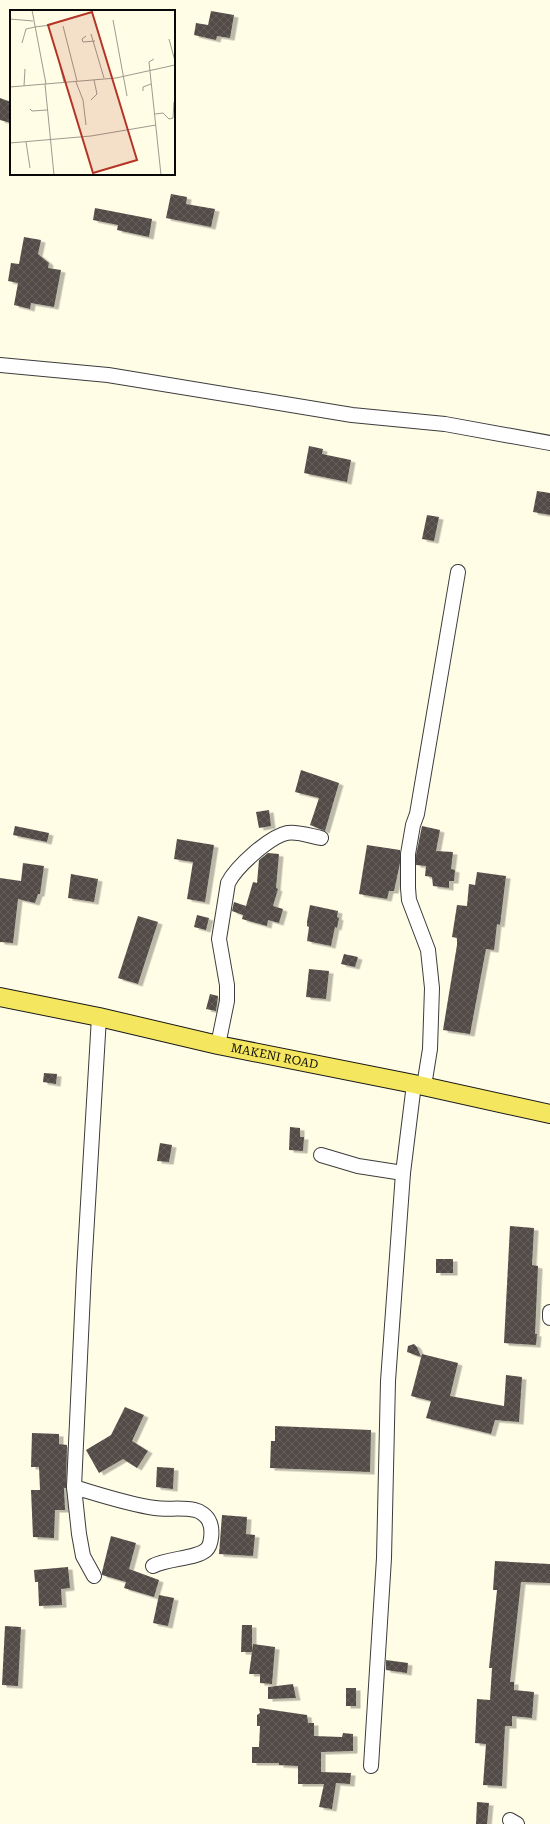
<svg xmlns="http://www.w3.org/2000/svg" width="550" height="1824" viewBox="0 0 550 1824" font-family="'Roboto Serif',serif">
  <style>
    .building { fill: url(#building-cross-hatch); filter: url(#shadow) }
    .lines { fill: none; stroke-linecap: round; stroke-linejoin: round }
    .minor-casing { stroke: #3c3c3c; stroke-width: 16 }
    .major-casing { stroke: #1a1a1a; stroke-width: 20 }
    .minor { stroke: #fff; stroke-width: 14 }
    .major { stroke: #f5e65f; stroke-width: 18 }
    .labels { text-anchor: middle; stroke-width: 4; stroke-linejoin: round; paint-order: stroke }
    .street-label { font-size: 12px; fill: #090909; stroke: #fff }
    .inset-road { fill: none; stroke: #9d9b8e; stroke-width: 1 }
    .view { fill: #b43426; fill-opacity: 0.15; stroke: #b43426; stroke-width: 2 }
    .inset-edge { fill: none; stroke: #090909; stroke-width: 2 }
  </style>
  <defs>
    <pattern id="building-cross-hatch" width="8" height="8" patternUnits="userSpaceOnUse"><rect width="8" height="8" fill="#524c46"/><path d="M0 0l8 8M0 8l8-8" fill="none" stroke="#66615c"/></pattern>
    <filter id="shadow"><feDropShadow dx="4.5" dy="2.5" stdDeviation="0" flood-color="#0004"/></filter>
  </defs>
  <rect width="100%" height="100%" fill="#fffde6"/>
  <g class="building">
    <path d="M211,11L234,15L230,38L217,36L216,40L194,35L196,23L208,25Z"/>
    <path d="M0,98L11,102V123L0,120Z"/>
    <path d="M171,194L187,197L186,204L215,209L211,227L166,218Z"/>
    <path d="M95,208L152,219L149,237L117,230L118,225L93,220Z"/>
    <path d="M24,237L41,240L38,254L49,263L48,268L61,270L54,307L31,303L30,309L14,305L18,283L8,281L11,263L19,264Z"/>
    <path d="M309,446L323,449L322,454L351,460L347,482L304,473Z"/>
    <path d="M537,491L550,493V515L533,512Z"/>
    <path d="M427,515L439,517L434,541L422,539Z"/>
    <path d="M301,770L339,783L325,831L310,825L319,798L295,792Z"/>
    <path d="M269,810L271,826L259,828L256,812Z"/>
    <path d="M15,826L49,833L47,842L13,835Z"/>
    <path d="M422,826L440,830L436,851L453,852L451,869L455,870L454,881H449V888L433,886L432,877L425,876L426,866L416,865V855Z"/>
    <path d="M177,839L214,845L205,902L187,899L193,862L174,859Z"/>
    <path d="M367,845L400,850V863L394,891H389L387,899L359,894Z"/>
    <path d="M268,853L279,854L276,888L278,889L273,906L283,909L279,923L268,920L267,926L242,919L243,915L232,911L234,902L246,906L253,882L257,883L259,860Z"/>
    <path d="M23,863L44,866L40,894H38L35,903L18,899L13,943L0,942V878L21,881Z"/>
    <path d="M477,872L506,876L500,925L497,924L494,950L486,949L470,1034L443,1030L457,945V938L452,937L457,905L467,906L469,884L475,885Z"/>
    <path d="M71,874L98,879L94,902L68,898Z"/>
    <path d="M310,905L338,911L337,917L339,918L337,928L335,927L331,946L307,941L309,927L307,926V922Z"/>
    <path d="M197,915L209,918L206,930L194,927Z"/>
    <path d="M138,916L158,922L138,984L118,978Z"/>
    <path d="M344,954L358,957L355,967L341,964Z"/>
    <path d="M309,969L329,971L326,999L306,997Z"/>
    <path d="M210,994L218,996L216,1011L206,1009Z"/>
    <path d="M44,1073L57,1074L56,1084L43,1082Z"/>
    <path d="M290,1127L300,1128V1137H304L303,1151L289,1150Z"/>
    <path d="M160,1143L172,1145L169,1162L157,1161Z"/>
    <path d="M510,1226L534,1228L532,1265L538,1266L535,1334H537L536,1345L504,1343Z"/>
    <rect x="436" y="1259" width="17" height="14"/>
    <path d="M414,1344L417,1347L421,1357L407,1352L408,1346Z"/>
    <path d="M422,1354L458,1363L450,1396L504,1406L506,1375L522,1377L519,1422L495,1420L491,1434L426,1418L431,1401L411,1396Z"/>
    <path d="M125,1407L144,1415L132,1441L148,1451L137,1468L123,1459L99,1473L86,1450L111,1435Z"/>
    <path d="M275,1426L371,1430L370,1472L270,1468L271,1441H275Z"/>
    <path d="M32,1433L59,1434V1444L67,1445L66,1488H64L65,1510H55L54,1538L33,1537L31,1490H40L39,1467H31Z"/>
    <path d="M157,1467L174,1468L173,1489L156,1487Z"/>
    <path d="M222,1515L247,1517L246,1534L255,1535L253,1556L219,1554Z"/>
    <path d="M111,1536L136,1543L129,1569L159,1580L154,1597L124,1588L126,1582L102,1575V1572Z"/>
    <path d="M495,1561L550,1564V1583L521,1582L510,1682H514V1690L534,1692L532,1718L512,1716V1726H505L502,1786L483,1785L486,1744L475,1743L477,1699L490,1700L492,1668H489L497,1590H493Z"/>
    <path d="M68,1567L70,1588L61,1589L62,1605L39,1606L38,1582H35L34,1570Z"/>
    <path d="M159,1595L174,1598L168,1626L153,1623Z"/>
    <path d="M242,1625H252V1652H241Z"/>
    <path d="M5,1626L21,1627L18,1686L2,1685Z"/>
    <path d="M253,1644L275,1647L272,1684L260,1683V1674H249Z"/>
    <path d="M386,1660L408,1663L407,1673L386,1670Z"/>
    <path d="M293,1684L296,1698L268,1699V1687Z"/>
    <rect x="346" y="1688" width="10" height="18"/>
    <path d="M259,1708L307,1715L308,1723H314V1736L342,1737L343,1733L353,1734V1751L321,1752V1772L351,1773L350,1784L336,1783L332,1809L319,1807L324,1784H298V1766L279,1765V1763H252V1747H259L260,1726H257V1715L260,1713Z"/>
    <path d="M477,1802L489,1803L487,1824H476Z"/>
  </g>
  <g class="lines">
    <g class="minor-casing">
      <g id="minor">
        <path d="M0,365L108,375L352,415L445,424L550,443"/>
        <path d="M218,1045L227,1001V985L219,939L228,883C236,867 269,837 287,833C296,831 311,836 321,838"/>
        <path d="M424,1086L430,1049L432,988L428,950L409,900L408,888V854L413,825L417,814L458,572"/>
        <path d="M321,1155L358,1166L403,1173"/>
        <path d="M550,1318V1312"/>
        <path d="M74,1487C101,1495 127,1504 155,1508C167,1510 182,1507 195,1510C200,1511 207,1516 209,1521C213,1528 212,1545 206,1550C196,1559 167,1558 153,1566"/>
        <path d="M94,1576L83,1556L79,1534L74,1487L84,1271L99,1017"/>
        <path d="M371,1766L384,1558L388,1381L403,1173L414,1084"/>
        <path d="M510,1820L517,1824"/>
      </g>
    </g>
    <g class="major-casing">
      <g id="major">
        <path id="s1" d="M0,997L99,1017L218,1045L414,1084L550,1114"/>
      </g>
    </g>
    <use href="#minor" class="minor"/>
    <use href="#major" class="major"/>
  </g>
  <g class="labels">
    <g class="street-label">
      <text dy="4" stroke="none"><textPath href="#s1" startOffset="281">MAKENI ROAD</textPath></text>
    </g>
  </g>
  <g transform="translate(10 10)">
    <rect width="165" height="165" fill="#fffde6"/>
    <path class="inset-road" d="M22,0L36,74M0,9L23,11M103,10L117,86M53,16L67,71M25,17L41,15M81,24L94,68M76,26L72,29L73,32L85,31M159,29L165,51M12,33L16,19L25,17M144,49L139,52L151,165M50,56L54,72M66,72L73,90L76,115M35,74L44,165M14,76L15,59M0,77L106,68L165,55M133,81V77L141,74M81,90L87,84L84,70M20,99L22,101L37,100M145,104L153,103L159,109L163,108L164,92M16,132L20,158M0,133L81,126L146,115"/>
    <path class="view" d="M82,2L127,150L83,163L38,15Z"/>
    <rect width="165" height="165" class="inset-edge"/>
  </g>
</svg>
